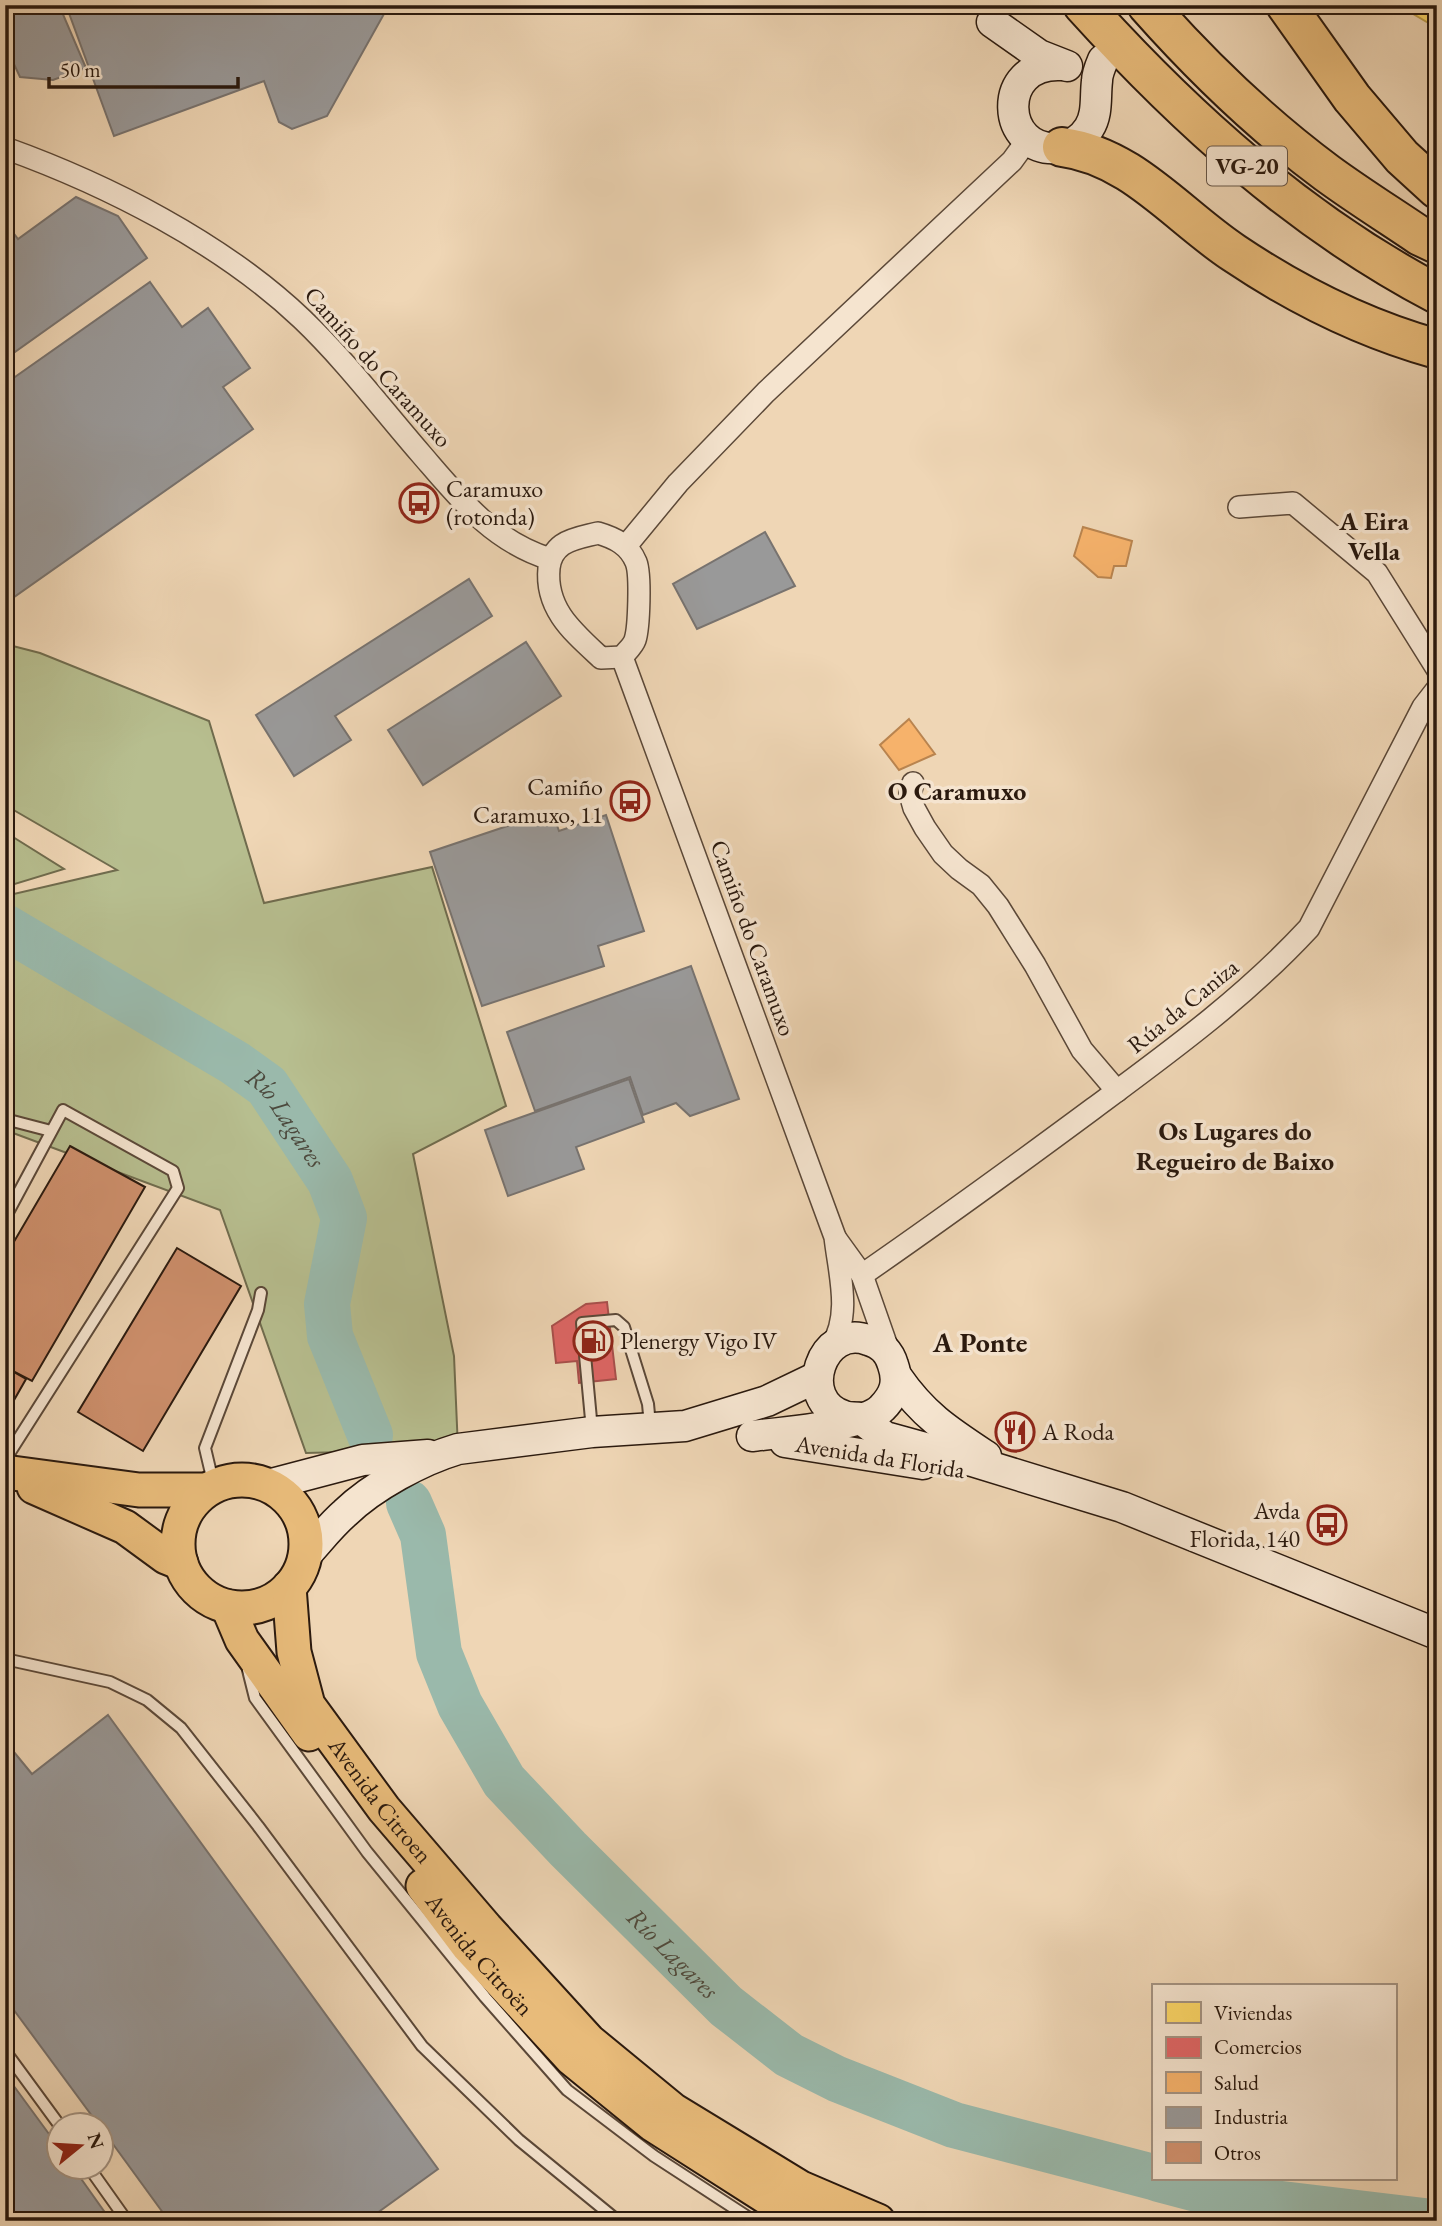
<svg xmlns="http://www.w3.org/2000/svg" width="1442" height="2226" viewBox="0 0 1442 2226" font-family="'EB Garamond',serif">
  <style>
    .green { fill: #b7be8f; stroke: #706c4e; stroke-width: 2 }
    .homes { fill: #ffd966; stroke: #bf9f4c; stroke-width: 2 }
    .shops { fill: #e06666; stroke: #a94f4c; stroke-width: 2 }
    .health { fill: #f6b26b; stroke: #b9844f; stroke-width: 2 }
    .industry { fill: #999; stroke: #78736f; stroke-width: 2 }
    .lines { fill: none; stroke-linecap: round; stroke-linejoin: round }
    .river { stroke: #9ab9ab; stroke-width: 46 }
    .building { fill: #cf906d; stroke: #2a190e; stroke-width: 2 }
    .lane-casing { stroke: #5b4838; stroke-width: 14 }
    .street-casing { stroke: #5b4838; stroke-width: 24 }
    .secondary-casing { stroke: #2a190e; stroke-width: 33 }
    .primary-casing { stroke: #2a190e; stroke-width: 37 }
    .highway-casing { stroke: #2a190e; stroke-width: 42 }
    .lane { stroke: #f5e4cf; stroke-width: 10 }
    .street { stroke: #f5e4cf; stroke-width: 21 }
    .secondary { stroke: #f5e4cf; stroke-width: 30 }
    .primary { stroke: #e8bb7a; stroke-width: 33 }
    .highway { stroke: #e8bb7a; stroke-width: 38 }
    .labels { text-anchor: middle; stroke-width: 7; stroke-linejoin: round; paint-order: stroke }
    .shield { fill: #f5e4cf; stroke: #675648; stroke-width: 2 }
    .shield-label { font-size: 23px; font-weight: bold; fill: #2a190e }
    .street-label { font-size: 24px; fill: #2a190e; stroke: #f5e4cf }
    .poi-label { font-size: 24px; fill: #2a190e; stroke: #f5e4cf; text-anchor: start }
    .neighbourhood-label { font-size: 26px; font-weight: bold; fill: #2a190e; stroke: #f5e4cf }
    .water-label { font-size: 26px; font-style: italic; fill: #4c493d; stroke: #f5e4cf }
    .quarter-label { font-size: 28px; font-weight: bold; fill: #2a190e; stroke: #f5e4cf }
  </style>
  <rect width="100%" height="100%" fill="#efd6b5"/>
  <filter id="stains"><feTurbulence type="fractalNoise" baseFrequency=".00286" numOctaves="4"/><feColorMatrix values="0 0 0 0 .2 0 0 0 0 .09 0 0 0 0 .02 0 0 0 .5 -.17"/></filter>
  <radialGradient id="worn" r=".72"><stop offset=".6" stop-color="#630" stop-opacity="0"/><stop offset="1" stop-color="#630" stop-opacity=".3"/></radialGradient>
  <g class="green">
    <path d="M5,644L40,653L209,721L264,903L432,867L506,1106L413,1154L454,1356L458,1449L306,1453L220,1210L5,1130V896L117,870L5,805Z"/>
    <path d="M5,832L64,869L5,887Z"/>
  </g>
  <path class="homes" d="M1398,5H1437V28Z"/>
  <path class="shops" d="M607,1302L616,1379L579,1383L577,1361L556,1363L552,1326L586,1304Z"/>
  <g class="health">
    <path d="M1083,527L1132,541L1126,566H1114L1111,578L1098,577L1074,556Z"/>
    <path d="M909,719L935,754L899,770L880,745Z"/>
  </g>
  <g class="industry">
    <path d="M5,5H59L86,68L53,80L20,77L5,45Z"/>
    <path d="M66,5H389L327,116L292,129L279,122L264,81L114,136Z"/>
    <path d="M76,197L118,216L147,258L5,359V235L12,231L18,239Z"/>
    <path d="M150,282L182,327L208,308L250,368L223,387L253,429L7,602L5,599V384Z"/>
    <path d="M765,532L795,586L697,629L673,584Z"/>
    <path d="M469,579L492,616L335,716L351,740L294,776L256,715Z"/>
    <path d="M526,642L561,696L423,785L388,730Z"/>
    <path d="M552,811L559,831L606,815L644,931L598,946L604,966L482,1006L430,852Z"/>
    <path d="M691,966L739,1099L690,1116L676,1103L643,1115L630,1077L535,1111L507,1032Z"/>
    <path d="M629,1079L644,1122L576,1147L584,1169L508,1196L485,1130Z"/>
    <path d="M108,1715L438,2169L366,2221H169L102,2129V2124H98L5,1998V1741L32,1774Z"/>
    <path d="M5,2074L60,2149V2166H72L111,2221H5Z"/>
  </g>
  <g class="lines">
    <g class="river">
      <path id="s1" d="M5,927L235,1063L267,1086L330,1181L344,1218L327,1304L330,1336L370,1435"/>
      <path id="s2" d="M409,1503L423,1535L439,1653L460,1705L504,1781L568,1849L726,2006L789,2055L837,2079L954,2125L1153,2177"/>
      <path d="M1159,2179L1231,2198L1424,2221"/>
    </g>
  </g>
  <g class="building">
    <path d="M70,1146L145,1187L32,1381L5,1367V1257Z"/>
    <path d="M177,1248L241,1286L143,1451L78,1412Z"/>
    <path d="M5,1367L26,1379L5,1416Z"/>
  </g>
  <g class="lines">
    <g class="lane-casing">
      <g id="lane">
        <path d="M5,1119L51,1131"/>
        <path d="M5,1218L63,1110L173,1171L178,1188L5,1460"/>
        <path d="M592,1430L582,1323L616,1320L624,1327L648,1404L650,1425"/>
        <path d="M214,1486L205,1448L258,1310L261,1293"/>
        <path d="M5,1659L110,1682L147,1700L181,1728L258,1826L422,2046L519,2140L618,2221"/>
        <path d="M248,1670L255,1698L367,1852L485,1997L567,2090L654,2156L754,2221"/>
        <path d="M5,2051L60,2126"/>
        <path d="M88,2166L127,2221"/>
      </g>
    </g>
    <g class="street-casing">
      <g id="street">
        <path d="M5,148C108,185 222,243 302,319C345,360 382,409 421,454C459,498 492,541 550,559"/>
        <path d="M1239,507L1293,503L1377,573L1437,669"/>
        <path d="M598,533C615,538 629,545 636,562C641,574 639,628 635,640C633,646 626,652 622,657L601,658C573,632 545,609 549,568C550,559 555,550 562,545C572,538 587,536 598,533Z"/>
        <path d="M626,546L678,483L766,392L1012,161L1028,139"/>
        <path d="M622,657L835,1237C839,1273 852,1315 831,1347"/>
        <path d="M913,783L910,794L914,808L925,828L943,854L959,869L981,885L998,906L1035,965L1082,1050L1117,1091"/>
        <path d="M836,1239L862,1275L890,1355"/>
        <path d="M862,1275C940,1221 1017,1165 1094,1108C1171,1051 1244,998 1309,928L1423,707L1437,689"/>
      </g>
    </g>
    <g class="secondary-casing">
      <g id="secondary">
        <path d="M992,22L1039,55L1067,66"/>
        <path d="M1060,65C995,63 1001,153 1058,148C1072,146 1082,139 1089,128C1098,114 1095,97 1097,81C1097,74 1100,67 1103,60"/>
        <path d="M897,1377C923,1415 948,1431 986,1456"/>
        <path d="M860,1418L885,1437L972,1461L1122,1507L1437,1634"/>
        <path d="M752,1436C778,1433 865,1426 882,1408C895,1395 899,1382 893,1365C889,1351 881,1344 868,1340C822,1323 795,1400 844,1416C849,1418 855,1417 860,1418"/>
        <path d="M785,1442L923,1464"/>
        <path d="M268,1485L363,1460L428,1455"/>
        <path d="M304,1557C318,1542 330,1526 345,1513C373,1486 421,1460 458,1449L592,1432L685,1426L767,1401L817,1377"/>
      </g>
    </g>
    <g class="primary-casing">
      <g id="primary">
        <path d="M5,1472L139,1490H206"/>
        <circle cx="242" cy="1544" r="64"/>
        <path d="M34,1487L125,1527L166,1557L181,1563"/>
        <path id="s3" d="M289,1587L294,1652L308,1705L384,1809L486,1928L589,2041L673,2110L801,2188L878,2221"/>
        <path d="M228,1607L242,1640L309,1734"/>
        <path id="s4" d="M423,1886L468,1946L572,2059L652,2124L779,2205L812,2221"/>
      </g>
    </g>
    <g class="highway-casing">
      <g id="highway">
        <path d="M1083,5C1186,119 1300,222 1437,294"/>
        <path d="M1147,5C1201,66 1261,124 1327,173C1357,195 1389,215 1420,236L1437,244"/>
        <path d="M1286,5L1352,98L1402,157L1437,189"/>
        <path d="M1062,147C1132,156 1178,216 1234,253C1295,294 1365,329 1437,349"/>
      </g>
    </g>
    <use href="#lane" class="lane"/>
    <use href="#street" class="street"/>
    <use href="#secondary" class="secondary"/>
    <use href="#primary" class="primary"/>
    <use href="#highway" class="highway"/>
  </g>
  <defs>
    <g id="bus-ring" transform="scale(2.0125)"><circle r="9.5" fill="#f5e4cf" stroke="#8f2418" stroke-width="1.5"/><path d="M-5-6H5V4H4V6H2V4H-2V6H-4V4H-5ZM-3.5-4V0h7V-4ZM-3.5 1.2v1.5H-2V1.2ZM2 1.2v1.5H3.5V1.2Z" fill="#8f2418"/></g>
    <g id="fuel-ring" transform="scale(2.0125)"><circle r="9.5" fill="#f5e4cf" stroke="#8f2418" stroke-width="1.5"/><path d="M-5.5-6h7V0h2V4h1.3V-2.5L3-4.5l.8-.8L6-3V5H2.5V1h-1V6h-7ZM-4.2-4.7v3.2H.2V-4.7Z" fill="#8f2418"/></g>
    <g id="restaurant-ring" transform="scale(2.0125)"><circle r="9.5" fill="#f5e4cf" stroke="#8f2418" stroke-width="1.5"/><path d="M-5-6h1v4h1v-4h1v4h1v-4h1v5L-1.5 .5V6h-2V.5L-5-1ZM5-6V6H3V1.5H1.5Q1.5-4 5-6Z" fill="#8f2418"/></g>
  </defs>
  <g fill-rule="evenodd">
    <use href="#bus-ring" x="419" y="503"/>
    <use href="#bus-ring" x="630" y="801"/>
    <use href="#fuel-ring" x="593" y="1341"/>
    <use href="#restaurant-ring" x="1015" y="1432"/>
    <use href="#bus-ring" x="1327" y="1525"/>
  </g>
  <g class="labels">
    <rect class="shield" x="1207" y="146.5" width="80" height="39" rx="5"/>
    <g class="shield-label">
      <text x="1247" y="174">VG-20</text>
    </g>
    <g class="street-label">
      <text transform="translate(378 367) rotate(48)" y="8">Camiño do Caramuxo</text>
      <text transform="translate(753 938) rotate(70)" y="8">Camiño do Caramuxo</text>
      <text transform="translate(1183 1006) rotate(-39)" y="8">Rúa da Caniza</text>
      <text transform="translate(880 1457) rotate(9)" y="8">Avenida da Florida</text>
      <text dy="8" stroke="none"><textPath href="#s3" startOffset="240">Avenida Citroen</textPath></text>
      <text dy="8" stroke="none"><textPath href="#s4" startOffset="89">Avenida Citroën</textPath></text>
    </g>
    <g class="poi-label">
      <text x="446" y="497">Caramuxo<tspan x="446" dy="28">(rotonda)</tspan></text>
      <text x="603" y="795" text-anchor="end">Camiño<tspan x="603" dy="28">Caramuxo, 11</tspan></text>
      <text x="620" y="1349">Plenergy Vigo IV</text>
      <text x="1042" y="1440">A Roda</text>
      <text x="1300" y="1519" text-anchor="end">Avda<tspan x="1300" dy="28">Florida, 140</tspan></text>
    </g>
    <g class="neighbourhood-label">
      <text x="1374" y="530">A Eira<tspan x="1374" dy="30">Vella</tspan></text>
      <text x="957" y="800">O Caramuxo</text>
      <text x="1235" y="1140">Os Lugares do<tspan x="1235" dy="30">Regueiro de Baixo</tspan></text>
    </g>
    <g class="water-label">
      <text dy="9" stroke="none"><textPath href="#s1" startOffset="343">Río Lagares</textPath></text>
      <text dy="9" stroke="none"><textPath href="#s2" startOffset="539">Río Lagares</textPath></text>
    </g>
    <g class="quarter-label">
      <text x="980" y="1352">A Ponte</text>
    </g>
  </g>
  <rect width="1442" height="2226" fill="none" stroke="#efd6b5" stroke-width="28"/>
  <rect x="7" y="7" width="1428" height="2212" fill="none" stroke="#2a190e" stroke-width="3.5"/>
  <rect x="14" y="14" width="1414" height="2198" fill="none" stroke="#2a190e" stroke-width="2"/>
  <rect x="1152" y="1984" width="245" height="196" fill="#f5e4cf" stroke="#a49382" stroke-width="2"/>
  <rect x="1166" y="2002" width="35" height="21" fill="#ffd966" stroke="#a49382" stroke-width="2"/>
  <text x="1214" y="2020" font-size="21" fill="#2a190e">Viviendas</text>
  <rect x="1166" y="2037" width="35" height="21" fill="#e06666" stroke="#a49382" stroke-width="2"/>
  <text x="1214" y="2054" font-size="21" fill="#2a190e">Comercios</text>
  <rect x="1166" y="2072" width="35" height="21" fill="#f6b26b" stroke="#a49382" stroke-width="2"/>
  <text x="1214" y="2090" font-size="21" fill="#2a190e">Salud</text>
  <rect x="1166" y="2107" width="35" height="21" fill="#999999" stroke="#a49382" stroke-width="2"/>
  <text x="1214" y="2124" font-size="21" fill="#2a190e">Industria</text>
  <rect x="1166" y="2142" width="35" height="21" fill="#cf906d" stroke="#a49382" stroke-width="2"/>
  <text x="1214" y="2160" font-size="21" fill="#2a190e">Otros</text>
  <g transform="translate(80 2146) rotate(72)"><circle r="33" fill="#f5e4cf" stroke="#a49382" stroke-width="2"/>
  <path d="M0-5L12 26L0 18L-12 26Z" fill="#8f2418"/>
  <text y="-10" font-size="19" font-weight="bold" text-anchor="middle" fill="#2a190e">N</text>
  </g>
  <path d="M49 77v10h189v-10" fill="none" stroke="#2a190e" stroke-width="3.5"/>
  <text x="60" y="77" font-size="21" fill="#2a190e" stroke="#f5e4cf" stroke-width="5" paint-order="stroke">50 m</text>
  <rect width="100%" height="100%" filter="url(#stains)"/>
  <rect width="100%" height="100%" fill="url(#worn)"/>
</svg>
